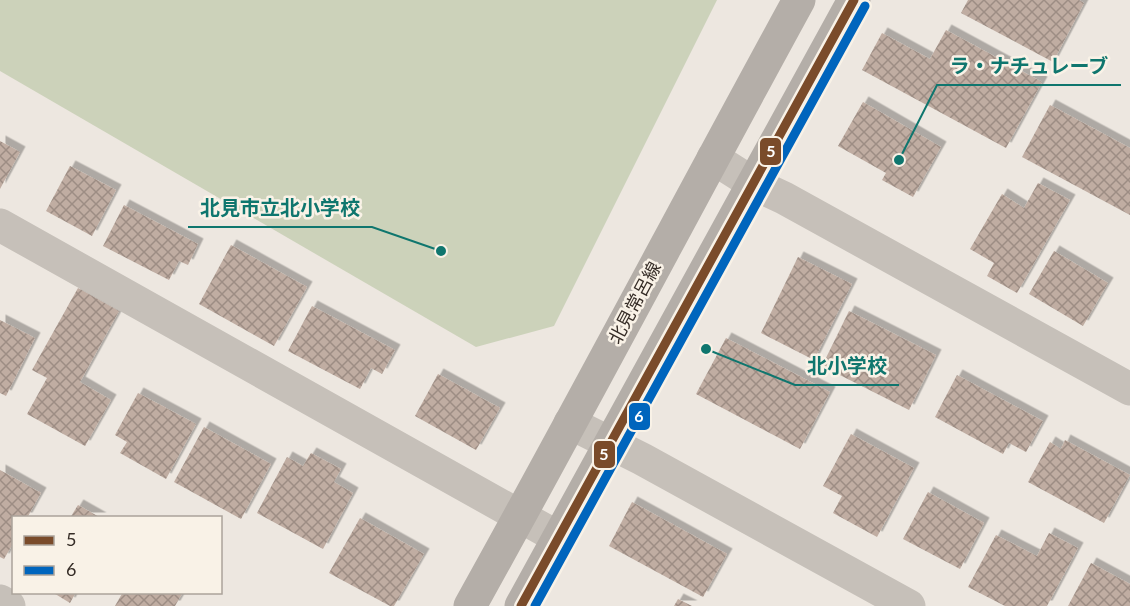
<svg xmlns="http://www.w3.org/2000/svg" width="1130" height="606" viewBox="0 0 1130 606" font-family="Lato,'Noto Sans JP',sans-serif">
  <style>
    .park { fill: #ccd2ba }
    .building { fill: url(#building-cross-hatch); filter: url(#shadow) }
    .lines { fill: none; stroke-linecap: round; stroke-linejoin: round }
    .minor { stroke: #c6c0b9; stroke-width: 33 }
    .primary { stroke: #b4aea8; stroke-width: 33 }
    .bus-1-casing { stroke: #f9f2e7; stroke-width: 14 }
    .bus-2-casing { stroke: #f9f2e7; stroke-width: 14 }
    .bus-1 { stroke: #7a4b2a; stroke-width: 9 }
    .bus-2 { stroke: #0065bd; stroke-width: 9 }
    .labels { text-anchor: middle; stroke-width: 5; stroke-linejoin: round; paint-order: stroke }
    .street-label { font-size: 18px; fill: #362d27; stroke: #f9f2e7 }
    .leader { fill: none; stroke: #0f766e; stroke-width: 2 }
    .callout-dot { fill: #0f766e; stroke: #f9f2e7; stroke-width: 2 }
    .callout-label { font-size: 20px; text-anchor: middle; font-weight: bold; fill: #0f766e; stroke: #f9f2e7; stroke-width: 5; stroke-linejoin: round; paint-order: stroke }
    .line-badge { stroke: #f9f2e7; stroke-width: 2 }
    .badge-label { font-size: 16px; text-anchor: middle; font-weight: bold; fill: #fff }
  </style>
  <defs>
    <pattern id="building-cross-hatch" width="8" height="8" patternUnits="userSpaceOnUse" patternTransform="scale(1.5)"><rect width="8" height="8" fill="#c0ada2"/><path d="M0 0l8 8M0 8l8-8" fill="none" stroke="#9d8d84"/></pattern>
    <filter id="shadow"><feDropShadow dx="5.5" dy="-5.5" stdDeviation="0" flood-color="#0004"/></filter>
  </defs>
  <rect width="100%" height="100%" fill="#ede7e0"/>
  <path class="park" d="M0,0H717L554,326L476,347L0,71Z"/>
  <g class="building">
    <path d="M968,0H1079L1084,3L1053,62L961,13Z"/>
    <path d="M946,30L1042,82L1006,148L862,70L882,33L930,59Z"/>
    <path d="M863,102L941,147L913,197L882,180L886,173L838,146Z"/>
    <path d="M1050,105L1130,148V215L1022,157Z"/>
    <path d="M0,141L20,152L0,189Z"/>
    <path d="M70,166L116,190L92,236L46,211Z"/>
    <path d="M1038,183L1070,200L1017,293L987,276L994,263L970,249L1002,194L1024,208Z"/>
    <path d="M124,205L198,244L188,265L179,261L169,280L103,246Z"/>
    <path d="M231,245L307,287L274,346L199,304Z"/>
    <path d="M1054,251L1108,283L1083,326L1029,294Z"/>
    <path d="M798,257L852,284L814,360L761,333Z"/>
    <path d="M78,288L119,311L80,382L111,400L85,446L27,414L47,378L32,370Z"/>
    <path d="M312,306L395,350L382,374L371,368L360,389L288,351Z"/>
    <path d="M849,311L936,355L909,410L822,366Z"/>
    <path d="M0,320L35,338L6,396L0,393Z"/>
    <path d="M726,338L830,392L800,449L696,394Z"/>
    <path d="M438,374L500,408L476,450L415,416Z"/>
    <path d="M957,375L1043,421L1026,452L1009,443L1003,454L935,417Z"/>
    <path d="M138,393L196,424L166,479L120,453L127,442L115,435Z"/>
    <path d="M204,427L271,464L241,519L174,482Z"/>
    <path d="M851,434L914,468L877,537L833,513L842,496L823,486Z"/>
    <path d="M1065,440L1130,475L1104,523L1028,482L1050,442L1061,449Z"/>
    <path d="M311,453L341,469L334,482L353,493L323,549L257,513L287,457L303,466Z"/>
    <path d="M0,470L41,493L27,518H14V542L4,559L0,557Z"/>
    <path d="M928,492L984,523L960,569L903,539Z"/>
    <path d="M632,502L727,554L703,597L609,546Z"/>
    <path d="M78,505L101,518H70Z"/>
    <path d="M360,518L424,554L394,606H390L329,573Z"/>
    <path d="M1049,533L1078,548L1047,606H1005L968,587L996,535L1037,556Z"/>
    <path d="M1091,563L1130,584V606H1068Z"/>
    <path d="M52,592H76L70,603Z"/>
    <path d="M123,592H183L175,606H115Z"/>
    <path d="M678,599L692,606H674Z"/>
  </g>
  <g class="lines">
    <g class="minor">
      <path d="M713,158L754,184L784,198L1130,389"/>
      <path d="M0,225L559,538"/>
      <path d="M570,423L642,459L909,606"/>
      <path d="M0,601L9,606"/>
    </g>
    <g class="primary">
      <path d="M470,606C582,405 689,201 799,0"/>
      <path d="M521,606L854,0"/>
    </g>
    <g class="bus-1-casing">
      <path id="bus-1" d="M521,606L854,0"/>
    </g>
    <g class="bus-2-casing">
      <path id="bus-2" d="M535,606L865,6"/>
    </g>
    <use href="#bus-1" class="bus-1"/>
    <use href="#bus-2" class="bus-2"/>
  </g>
  <g class="labels">
    <g class="street-label">
      <text transform="translate(635 303) rotate(-62)" y="6">北見常呂線</text>
    </g>
  </g>
  <path class="leader" d="M899 160L937 85H1121M441 251L372 227H188M706 349L795 385H899"/>
  <g class="callout-dot">
    <circle cx="899" cy="160" r="6"/>
    <circle cx="441" cy="251" r="6"/>
    <circle cx="706" cy="349" r="6"/>
  </g>
  <g class="callout-label">
    <text x="1029" y="73">ラ・ナチュレーブ</text>
    <text x="280" y="215">北見市立北小学校</text>
    <text x="847" y="373">北小学校</text>
  </g>
  <g class="line-badge">
    <rect x="759" y="137" width="23" height="29" rx="6" fill="#7a4b2a"/>
    <rect x="628" y="402" width="23" height="29" rx="6" fill="#0065bd"/>
    <rect x="593" y="440" width="23" height="29" rx="6" fill="#7a4b2a"/>
  </g>
  <g class="badge-label">
    <text x="771" y="157">5</text>
    <text x="639" y="422">6</text>
    <text x="604" y="460">5</text>
  </g>
  <rect x="12" y="516" width="210" height="78" fill="#f9f2e7" stroke="#aba39a" stroke-width="1.5"/>
  <rect x="24" y="536" width="30" height="9" fill="#7a4b2a" stroke="#aba39a" stroke-width="1.5"/>
  <text x="66" y="546" font-size="18" fill="#362d27">5</text>
  <rect x="24" y="566" width="30" height="9" fill="#0065bd" stroke="#aba39a" stroke-width="1.5"/>
  <text x="66" y="576" font-size="18" fill="#362d27">6</text>
</svg>
